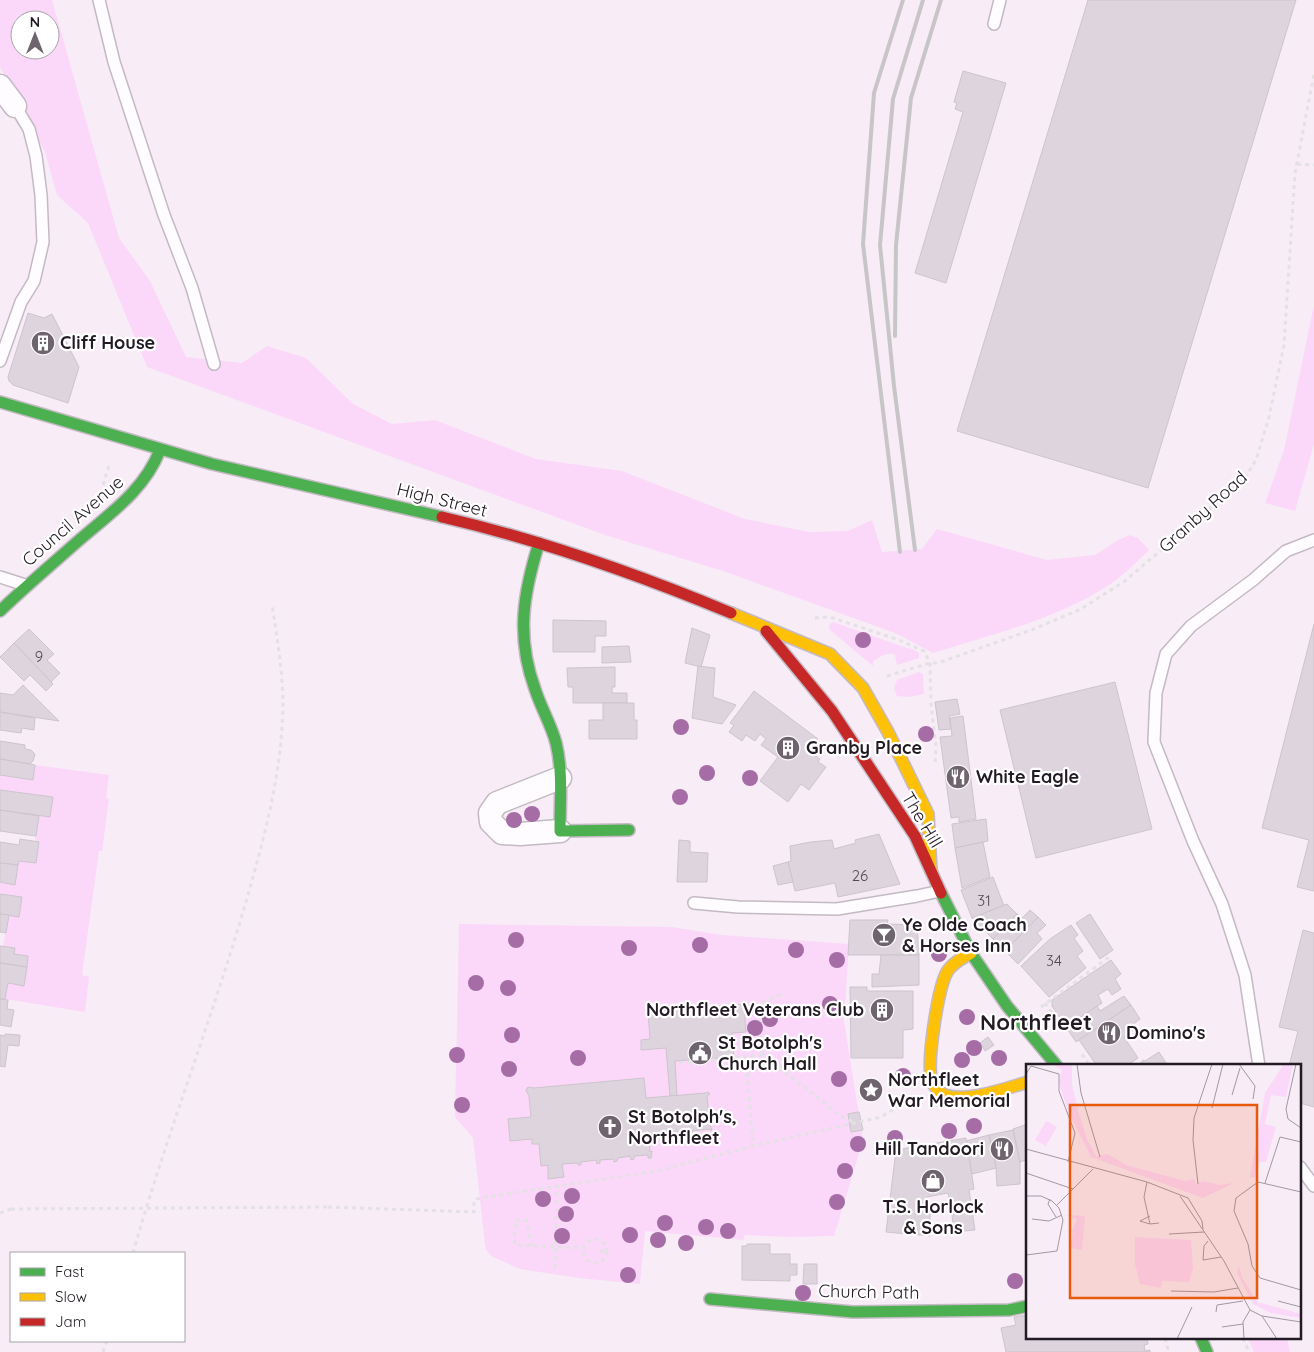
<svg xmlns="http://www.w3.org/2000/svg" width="1314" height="1352" viewBox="0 0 1314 1352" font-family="Quicksand,sans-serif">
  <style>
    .green { fill: #fbd8f9; fill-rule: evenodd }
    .building { fill: #ddd4dd; stroke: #cdc4cc }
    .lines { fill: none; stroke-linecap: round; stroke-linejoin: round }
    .lane-casing { stroke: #c3bac3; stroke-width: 14 }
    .street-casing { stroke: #c3bac3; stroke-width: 25 }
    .fast-casing { stroke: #c3bac3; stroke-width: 14 }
    .slow-casing { stroke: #c3bac3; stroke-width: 14 }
    .jam-casing { stroke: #c3bac3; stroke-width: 14 }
    .path { stroke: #e4e1e4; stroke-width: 3; stroke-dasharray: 4 4; stroke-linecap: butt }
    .lane { stroke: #fefcfe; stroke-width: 11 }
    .street { stroke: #fefcfe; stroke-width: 22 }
    .fast { stroke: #4caf50; stroke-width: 11 }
    .slow { stroke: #ffc107; stroke-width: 11 }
    .jam { stroke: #c62828; stroke-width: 11 }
    .rail { stroke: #c8c5c7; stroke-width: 4 }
    .path-bridge { stroke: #e4e1e4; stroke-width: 3; stroke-dasharray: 4 4; stroke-linecap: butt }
    .tree { fill: #a56ca6 }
    .labels { text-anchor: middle; stroke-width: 4.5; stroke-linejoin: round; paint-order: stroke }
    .number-label { font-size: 15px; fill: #524a52 }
    .poi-label { font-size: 18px; font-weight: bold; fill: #231b23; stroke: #fff; text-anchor: start }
    .street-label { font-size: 18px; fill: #231b23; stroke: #fff }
    .district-label { font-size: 22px; font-weight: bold; fill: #231b23; stroke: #fff }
    .inset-road { fill: none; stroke: #a398a2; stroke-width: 1 }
    .view { fill: #e8590c; fill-opacity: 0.15; stroke: #e8590c; stroke-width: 2.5 }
    .inset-edge { fill: none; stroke: #231b23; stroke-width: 2.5 }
  </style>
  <rect width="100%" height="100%" fill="#f8ecf7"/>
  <g class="green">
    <path d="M0,0H52L119,238L150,281L186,357L242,363L267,346L306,358L353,404L392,424L435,420L536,459L622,471L745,519L809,532L848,531L872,520L882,552L922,549L937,529L1047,560L1095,555L1118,540L1130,535L1138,538L1149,550C1137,561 1125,574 1112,583C1058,619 994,634 933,653L895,633L723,571L605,535L147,367L88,223L57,195L45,152L0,67ZM20,20H50V50H20Z"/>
    <path d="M1314,305V444L1295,511L1265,503L1284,450Z"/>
    <path d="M833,622L916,651L919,653V658L897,665L895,655C888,651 878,657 873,662V666L830,630L829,625Z"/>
    <path d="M919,672L923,674L924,694L909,697L897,696L894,689L897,680Z"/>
    <path d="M35,765L109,775L106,798L109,799L102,851H99L82,975L89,977L85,1012L5,999L8,983L24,985L28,957L14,954L15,948L3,947L9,915L19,916L22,897L0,894V882L15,884L19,861L39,842L35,841L39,816L50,817L53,798L0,790V775L32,780Z"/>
    <path d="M459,924L672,927L722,935L849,944L844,1021L863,1140L834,1236L788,1237L745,1235L743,1240L645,1231L640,1284L579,1278L520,1269L491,1256L486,1250L485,1244L473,1138L455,1117Z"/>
    <path d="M1248,1338H1287L1290,1352H1254Z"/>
  </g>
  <g class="building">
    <path d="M1088,0H1296L1148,488L957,431Z"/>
    <path d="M963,71L1006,83L946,283L915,273L963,112L955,109L957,103L954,102Z"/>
    <path d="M28,313L44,318L52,314L79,367L68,403L13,385L9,381L8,377Z"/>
    <path d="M553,620L606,621V636H595V652H553Z"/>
    <path d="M1314,624V891L1297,887L1309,840L1262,828Z"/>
    <path d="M692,628L710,635L701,667L685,663Z"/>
    <path d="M29,629L54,654L47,660L60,673L51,682L14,643Z"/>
    <path d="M14,643L53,684L46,691L30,675L24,681L0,657Z"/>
    <path d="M629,646L631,662L602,663V647Z"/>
    <path d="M698,666L715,668L713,697L736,705L722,724L692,718Z"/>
    <path d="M615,667V687H612V693H627V703H573V687H568L567,668Z"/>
    <path d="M1115,682L1152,829L1036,858L1000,710Z"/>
    <path d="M23,685L59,721L0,712V693L13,695Z"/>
    <path d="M754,691L818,739L809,751L820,759L818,762L826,767L809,790L801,784L788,802L760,781L778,757L761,745L766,739L760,734L755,741L746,735L742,741L729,732L734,725L730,723Z"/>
    <path d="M957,699L960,714L949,716L951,729L939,730L935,702Z"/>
    <path d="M603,703H634V720H637V739H589V720H603Z"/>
    <path d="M0,712L35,718L34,730L22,728L21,733L0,730Z"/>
    <path d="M963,716L976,819L959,822V817L951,818L940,737L952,736L950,718Z"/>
    <path d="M0,741L25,745V749L31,750L35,754L33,761L30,764L0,759Z"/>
    <path d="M0,759L35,765L33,780L0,775Z"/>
    <path d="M0,790L53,797L50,817L0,810Z"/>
    <path d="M0,810L39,816L36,836L0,831Z"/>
    <path d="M986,819L988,841L955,848L952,824Z"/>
    <path d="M879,834L900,884L838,897L835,883L795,891L788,862L791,861L790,846L811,842L832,840L834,849L856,843L855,840Z"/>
    <path d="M20,839L39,842L36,863L19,861L18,865L0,863V842L19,845Z"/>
    <path d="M679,840L690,841V852L708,853L707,882H677Z"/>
    <path d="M983,842L990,877L962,888L955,848Z"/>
    <path d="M788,862L793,882L778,885L773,866Z"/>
    <path d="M0,863L18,865L15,885L0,882Z"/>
    <path d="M993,877L1004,906L972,918L961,890Z"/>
    <path d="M0,894L22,897L19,917L0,914Z"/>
    <path d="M1007,904L1017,914L993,939L972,918Z"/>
    <path d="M1030,910L1038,917L1005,951L993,939L1017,914L1022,918Z"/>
    <path d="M0,914L9,915L6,933L0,932Z"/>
    <path d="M1090,914L1113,950L1100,959L1076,923Z"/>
    <path d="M1038,917L1046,925L1037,933L1042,939L1018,964L1005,951Z"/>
    <path d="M850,920H888L887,924L917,925L919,955H848Z"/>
    <path d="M1071,925L1078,935L1074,938L1083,951L1077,956L1086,968L1049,997L1021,966L1050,939Z"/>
    <path d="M1303,930L1314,933V1107L1300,1103V1066H1289L1298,1031L1279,1027Z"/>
    <path d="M0,946L15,948L14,954L28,956L27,967L0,963Z"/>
    <path d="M881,955H919V985L872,987V974H879Z"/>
    <path d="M1111,960L1121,974L1115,979L1121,989L1112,995L1108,989L1098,995L1102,1003L1066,1027L1052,1006V1000Z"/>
    <path d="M0,963L27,967L24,986L8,983L5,999H0Z"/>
    <path d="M850,987H867V991H913V1029L903,1030V1058H851Z"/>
    <path d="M1124,996L1131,1005L1076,1042L1066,1027L1097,1006L1100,1011Z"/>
    <path d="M0,999L8,1000L7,1009L14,1010L11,1027L0,1025Z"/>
    <path d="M744,1004L746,1032L732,1033L734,1057L675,1061L677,1096H670L666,1048L641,1050V1040L650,1039L648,1012Z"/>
    <path d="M1131,1005L1140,1019L1132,1025L1135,1029L1124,1037L1138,1058L1126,1066H1097L1079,1040Z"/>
    <path d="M5,1034L20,1035L19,1046L8,1045L5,1067L0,1066V1035L5,1036Z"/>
    <path d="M988,1037L994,1045L985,1051L980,1043Z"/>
    <path d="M1159,1052L1168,1066H1138L1143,1060L1145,1061Z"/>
    <path d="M644,1078L646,1098L706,1093L708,1092L710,1094L707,1096L710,1126L712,1129L711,1131L709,1129L692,1131L693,1132L688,1133V1131L673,1132V1135H667V1132L649,1134L650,1152L652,1151L651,1158H648V1155L634,1156V1159L631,1160L630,1156L618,1158L617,1161L614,1162V1159L600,1160V1163L597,1164L596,1160L581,1162V1165H578V1163L562,1164L564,1177L548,1179V1165L541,1166L539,1144H532V1139L510,1141L508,1119L531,1117L529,1096L526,1090L528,1087L534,1088Z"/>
    <path d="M858,1112H859L863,1130L851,1132L848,1114Z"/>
    <path d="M1028,1124V1159L1020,1162L1013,1129Z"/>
    <path d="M1013,1130L1020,1162V1184L997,1186L996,1168L989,1135Z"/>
    <path d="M989,1135L996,1168L972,1174L966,1141Z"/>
    <path d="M966,1138L974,1189L969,1190L975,1230L954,1232L952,1215L959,1213V1210L952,1211L948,1193L927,1197L930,1212V1236L886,1232L896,1150Z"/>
    <path d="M747,1244H770V1254H790V1264H797V1275H790V1281L742,1280V1246H747Z"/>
    <path d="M804,1264H817V1284H803Z"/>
    <path d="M1028,1315V1338H1147L1148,1344L1144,1345L1145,1351L1150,1350V1352H1006L1001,1328L1016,1325L1014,1317Z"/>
  </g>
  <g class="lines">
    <g class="lane-casing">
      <g id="lane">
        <path d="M99,0L114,62L164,215L192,288L214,364"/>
        <path d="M994,24L1000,0"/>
        <path d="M0,361L21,302L34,281L43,242L41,195L36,156L29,129L15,106"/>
        <path d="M0,577L25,585"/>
        <path d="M694,903L738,907L837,909L917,896L940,891"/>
        <path d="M1259,1066L1245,975L1222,904L1193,841L1154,742L1156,693L1166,654L1191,626L1253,580L1286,551L1314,540"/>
        <path d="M1300,1167L1314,1186"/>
      </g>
    </g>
    <g class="street-casing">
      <g id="street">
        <path d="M0,86L15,106"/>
        <path d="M560,831L520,834L502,833L491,822L490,813L497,803L560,778"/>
      </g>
    </g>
    <g class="fast-casing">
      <g id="fast">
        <path d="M0,402L212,464L442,517"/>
        <path d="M539,543C523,594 516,637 535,689C541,708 551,724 556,743C563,771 560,802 560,831L629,830"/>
        <path d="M0,611C25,587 51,565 77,542C109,514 144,491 160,450"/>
        <path d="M941,893L971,953L1007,1006L1057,1066"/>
        <path d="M710,1299L853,1312L1009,1310L1028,1306"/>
        <path d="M1201,1338L1207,1352"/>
      </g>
    </g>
    <g class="slow-casing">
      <g id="slow">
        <path d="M731,613L830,654L863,688L888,732L928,814L931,870"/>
        <path d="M971,953C963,958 952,963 947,972C938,988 926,1064 932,1081C934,1087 940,1093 945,1095C966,1103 1007,1088 1028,1082"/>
      </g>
    </g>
    <g class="jam-casing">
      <g id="jam">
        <path d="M442,517C541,540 637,574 731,613"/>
        <path d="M766,631L832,711L915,836L941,893"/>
      </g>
    </g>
    <g class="path">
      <path d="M1297,164L1314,165"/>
      <path d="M103,485L110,462"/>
      <path d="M815,618L830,617L899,640L924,651L930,663L931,705L936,746L935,765"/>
      <path d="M887,676L930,663H938L1034,629L1081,609L1125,581L1245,478L1256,460L1269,417L1284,345L1295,173L1314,74"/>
      <path d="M1045,1003L1064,1029"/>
      <path d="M1041,1007L1109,957"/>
      <path d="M1082,1054L1090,1066"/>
      <path d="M763,1055L758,1004C764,999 774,999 782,993"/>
      <path d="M746,1057L753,1146"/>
      <path d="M679,1063L763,1055L841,1116L853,1122"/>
      <path d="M328,1207L474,1212V1200L480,1198L657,1171L753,1146L881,1117L912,1098"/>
      <path d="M0,1213L11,1209"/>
      <circle cx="595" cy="1251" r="12"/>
      <path d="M531,1246L527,1221L516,1220L514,1236L515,1245L583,1248"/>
      <path d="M600,1251L607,1252"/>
      <path d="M133,1253C167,1133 213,1017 247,898C265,836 282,771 283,705C283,672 277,638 272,604"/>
      <path d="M555,1268L557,1186"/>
      <path d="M1165,1338L1169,1352"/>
      <path d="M1243,1338L1249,1352"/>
      <path d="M103,1352L107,1341"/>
    </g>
    <use href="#lane" class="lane"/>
    <use href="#street" class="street"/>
    <use href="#fast" class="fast"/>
    <use href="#slow" class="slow"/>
    <use href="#jam" class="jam"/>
    <g class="rail">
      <path d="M895,336L896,245L911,98L941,0"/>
      <path d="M915,550L894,386L880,245L893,99L923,0"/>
      <path d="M900,552L863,244L874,93L903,0"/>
    </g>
    <path class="path-bridge" d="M11,1209L328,1207"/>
  </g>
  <g class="tree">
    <circle cx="863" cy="640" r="8"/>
    <circle cx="681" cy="727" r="8"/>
    <circle cx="926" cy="734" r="8"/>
    <circle cx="707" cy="773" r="8"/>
    <circle cx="750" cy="778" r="8"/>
    <circle cx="680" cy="797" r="8"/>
    <circle cx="532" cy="814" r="8"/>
    <circle cx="514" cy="820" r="8"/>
    <circle cx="516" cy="940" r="8"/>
    <circle cx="700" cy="945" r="8"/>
    <circle cx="629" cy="948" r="8"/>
    <circle cx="796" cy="950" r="8"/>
    <circle cx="939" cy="954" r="8"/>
    <circle cx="837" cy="960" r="8"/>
    <circle cx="476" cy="983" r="8"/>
    <circle cx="508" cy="988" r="8"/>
    <circle cx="830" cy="1004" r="8"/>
    <circle cx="967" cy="1017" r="8"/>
    <circle cx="770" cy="1019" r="8"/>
    <circle cx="755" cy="1028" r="8"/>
    <circle cx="512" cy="1035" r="8"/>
    <circle cx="974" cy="1048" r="8"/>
    <circle cx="457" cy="1055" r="8"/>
    <circle cx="578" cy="1058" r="8"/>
    <circle cx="999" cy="1058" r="8"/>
    <circle cx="962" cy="1060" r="8"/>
    <circle cx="509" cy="1069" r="8"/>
    <circle cx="903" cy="1076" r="8"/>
    <circle cx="839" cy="1079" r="8"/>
    <circle cx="462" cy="1105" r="8"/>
    <circle cx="974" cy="1126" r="8"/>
    <circle cx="949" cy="1131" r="8"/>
    <circle cx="895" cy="1138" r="8"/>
    <circle cx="858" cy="1144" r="8"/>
    <circle cx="845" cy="1171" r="8"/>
    <circle cx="572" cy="1196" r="8"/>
    <circle cx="543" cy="1199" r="8"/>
    <circle cx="837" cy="1202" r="8"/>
    <circle cx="566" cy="1214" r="8"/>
    <circle cx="665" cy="1223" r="8"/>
    <circle cx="706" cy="1227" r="8"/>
    <circle cx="728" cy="1231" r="8"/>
    <circle cx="630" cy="1235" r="8"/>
    <circle cx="562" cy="1236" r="8"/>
    <circle cx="658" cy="1240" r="8"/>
    <circle cx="686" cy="1243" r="8"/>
    <circle cx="628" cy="1275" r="8"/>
    <circle cx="1015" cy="1281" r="8"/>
    <circle cx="803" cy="1293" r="8"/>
  </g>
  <defs>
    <g id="building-disc" transform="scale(1.25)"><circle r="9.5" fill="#6e646d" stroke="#fff"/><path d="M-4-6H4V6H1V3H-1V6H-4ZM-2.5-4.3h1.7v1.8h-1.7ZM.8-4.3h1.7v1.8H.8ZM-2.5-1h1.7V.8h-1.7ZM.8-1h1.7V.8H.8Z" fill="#fff"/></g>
    <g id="restaurant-disc" transform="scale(1.25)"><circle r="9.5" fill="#6e646d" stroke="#fff"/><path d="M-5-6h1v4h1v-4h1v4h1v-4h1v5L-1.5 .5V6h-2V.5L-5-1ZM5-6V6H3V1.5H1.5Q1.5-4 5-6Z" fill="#fff"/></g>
    <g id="bar-disc" transform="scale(1.25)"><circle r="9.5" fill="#6e646d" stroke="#fff"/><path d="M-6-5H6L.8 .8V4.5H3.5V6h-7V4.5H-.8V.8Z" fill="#fff"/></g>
    <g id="civic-disc" transform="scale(1.25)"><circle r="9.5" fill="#6e646d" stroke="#fff"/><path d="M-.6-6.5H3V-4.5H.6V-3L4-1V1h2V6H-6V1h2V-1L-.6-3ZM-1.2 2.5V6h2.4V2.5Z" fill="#fff"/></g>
    <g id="sight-disc" transform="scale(1.25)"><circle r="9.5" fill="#6e646d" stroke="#fff"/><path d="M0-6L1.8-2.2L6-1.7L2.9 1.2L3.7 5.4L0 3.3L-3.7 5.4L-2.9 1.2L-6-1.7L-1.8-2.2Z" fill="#fff"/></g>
    <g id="church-disc" transform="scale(1.25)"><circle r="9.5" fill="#6e646d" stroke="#fff"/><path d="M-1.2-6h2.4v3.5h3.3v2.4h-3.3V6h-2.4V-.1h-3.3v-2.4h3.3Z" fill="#fff"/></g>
    <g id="shop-disc" transform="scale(1.25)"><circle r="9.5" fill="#6e646d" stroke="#fff"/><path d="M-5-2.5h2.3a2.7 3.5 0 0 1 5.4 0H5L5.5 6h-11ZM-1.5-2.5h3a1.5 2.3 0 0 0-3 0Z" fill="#fff"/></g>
  </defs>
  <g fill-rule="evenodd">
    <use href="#building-disc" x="43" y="343"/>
    <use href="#building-disc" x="788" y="748"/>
    <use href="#restaurant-disc" x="958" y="777"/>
    <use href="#bar-disc" x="884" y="935"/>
    <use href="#building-disc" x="882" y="1010"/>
    <use href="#restaurant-disc" x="1109" y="1033"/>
    <use href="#civic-disc" x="700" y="1053"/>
    <use href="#sight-disc" x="871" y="1090"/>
    <use href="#church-disc" x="610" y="1127"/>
    <use href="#restaurant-disc" x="1002" y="1149"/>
    <use href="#shop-disc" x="933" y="1181"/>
  </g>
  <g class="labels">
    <g class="number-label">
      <text x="39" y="662">9</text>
      <text x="860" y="881">26</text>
      <text x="984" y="906">31</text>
      <text x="1054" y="966">34</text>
    </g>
    <g class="poi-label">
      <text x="60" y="349">Cliff House</text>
      <text x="806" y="754">Granby Place</text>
      <text x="976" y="783">White Eagle</text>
      <text x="902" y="931">Ye Olde Coach<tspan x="902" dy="21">&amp; Horses Inn</tspan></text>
      <text x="864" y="1016" text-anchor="end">Northfleet Veterans Club</text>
      <text x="1126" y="1039">Domino's</text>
      <text x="718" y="1049">St Botolph's<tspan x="718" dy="21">Church Hall</tspan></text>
      <text x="888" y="1086">Northfleet<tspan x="888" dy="21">War Memorial</tspan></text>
      <text x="628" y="1123">St Botolph's,<tspan x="628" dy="21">Northfleet</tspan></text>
      <text x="984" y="1155" text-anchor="end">Hill Tandoori</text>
      <text x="933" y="1213" text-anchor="middle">T.S. Horlock<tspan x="933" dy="21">&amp; Sons</tspan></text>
    </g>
    <g class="street-label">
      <text transform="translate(442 500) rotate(14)" y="6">High Street</text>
      <text transform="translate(1203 512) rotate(-42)" y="6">Granby Road</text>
      <text transform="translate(73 521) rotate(-41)" y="6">Council Avenue</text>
      <text transform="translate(922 820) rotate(59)" y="6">The Hill</text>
      <text transform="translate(869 1292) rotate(1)" y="6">Church Path</text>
    </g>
    <g class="district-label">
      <text x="1036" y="1030">Northfleet</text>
    </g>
  </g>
  <g transform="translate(1026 1064)">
    <rect width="275" height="275" fill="#f8ecf7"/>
    <path d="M26,0H46V21L52,46L61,75L70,92L82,90L100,101L159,117L168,115L170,120L178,117L193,121L208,119L177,134L65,93L42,47L33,19L36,6ZM267,0L260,33L245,31L239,60L250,63L240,98H233L229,114L224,113L239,29L257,1ZM20,57L31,63L20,82L9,76ZM39,151L59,152L56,186L44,184L47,169L40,167H46L51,155ZM109,173L165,176L167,204L163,218L136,217L135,224L114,220L109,200ZM213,201L216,213L231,238L275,250V254L245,249L227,240L211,209Z" fill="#fbd8f9"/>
    <path class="inset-road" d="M51,0L55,29L74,93M213,0L229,22L227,35M270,0L260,45L262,55L275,64M0,10L5,2L33,10V27L49,69L42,98M206,31L214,4M186,44L197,0M0,85L121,118L162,134L176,157L177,165M0,109L47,125M121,118L118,133L124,160L133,159M239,119L254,73L275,78M172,120L167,76L168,54L186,0M275,128L232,118L210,134L208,147L222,180L226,202L234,214L275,226M0,132H15L26,137L33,144L37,156L31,187L0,191M154,132L198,197L224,246L236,252L275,258M24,135L22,140L30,153M31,141L67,105M6,155L23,157L36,151M124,160L114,157L124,152M143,170L178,168M182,177L178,182L177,196L195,193M145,227L188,228L212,224M252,237L275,243M190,248L191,241L217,237M236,252L251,275M196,263L217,260M151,275L166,243M218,275L217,258L224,246"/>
    <path class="view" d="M44,41H231V234H44Z"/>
    <rect width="275" height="275" class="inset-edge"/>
  </g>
  <rect x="10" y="1252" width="175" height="90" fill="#ffffff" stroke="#a7a4a7"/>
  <rect x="20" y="1268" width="25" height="8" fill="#4caf50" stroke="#a7a4a7"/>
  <text x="55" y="1277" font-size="15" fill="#231b23">Fast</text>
  <rect x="20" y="1293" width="25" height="8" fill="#ffc107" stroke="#a7a4a7"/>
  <text x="55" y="1302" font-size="15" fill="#231b23">Slow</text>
  <rect x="20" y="1318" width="25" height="8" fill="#c62828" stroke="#a7a4a7"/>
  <text x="55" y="1327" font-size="15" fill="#231b23">Jam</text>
  <g transform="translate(35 35)"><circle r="24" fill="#ffffff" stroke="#a7a4a7"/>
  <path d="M0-4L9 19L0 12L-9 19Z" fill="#6e646d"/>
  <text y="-8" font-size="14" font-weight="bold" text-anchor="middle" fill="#231b23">N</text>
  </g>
</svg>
